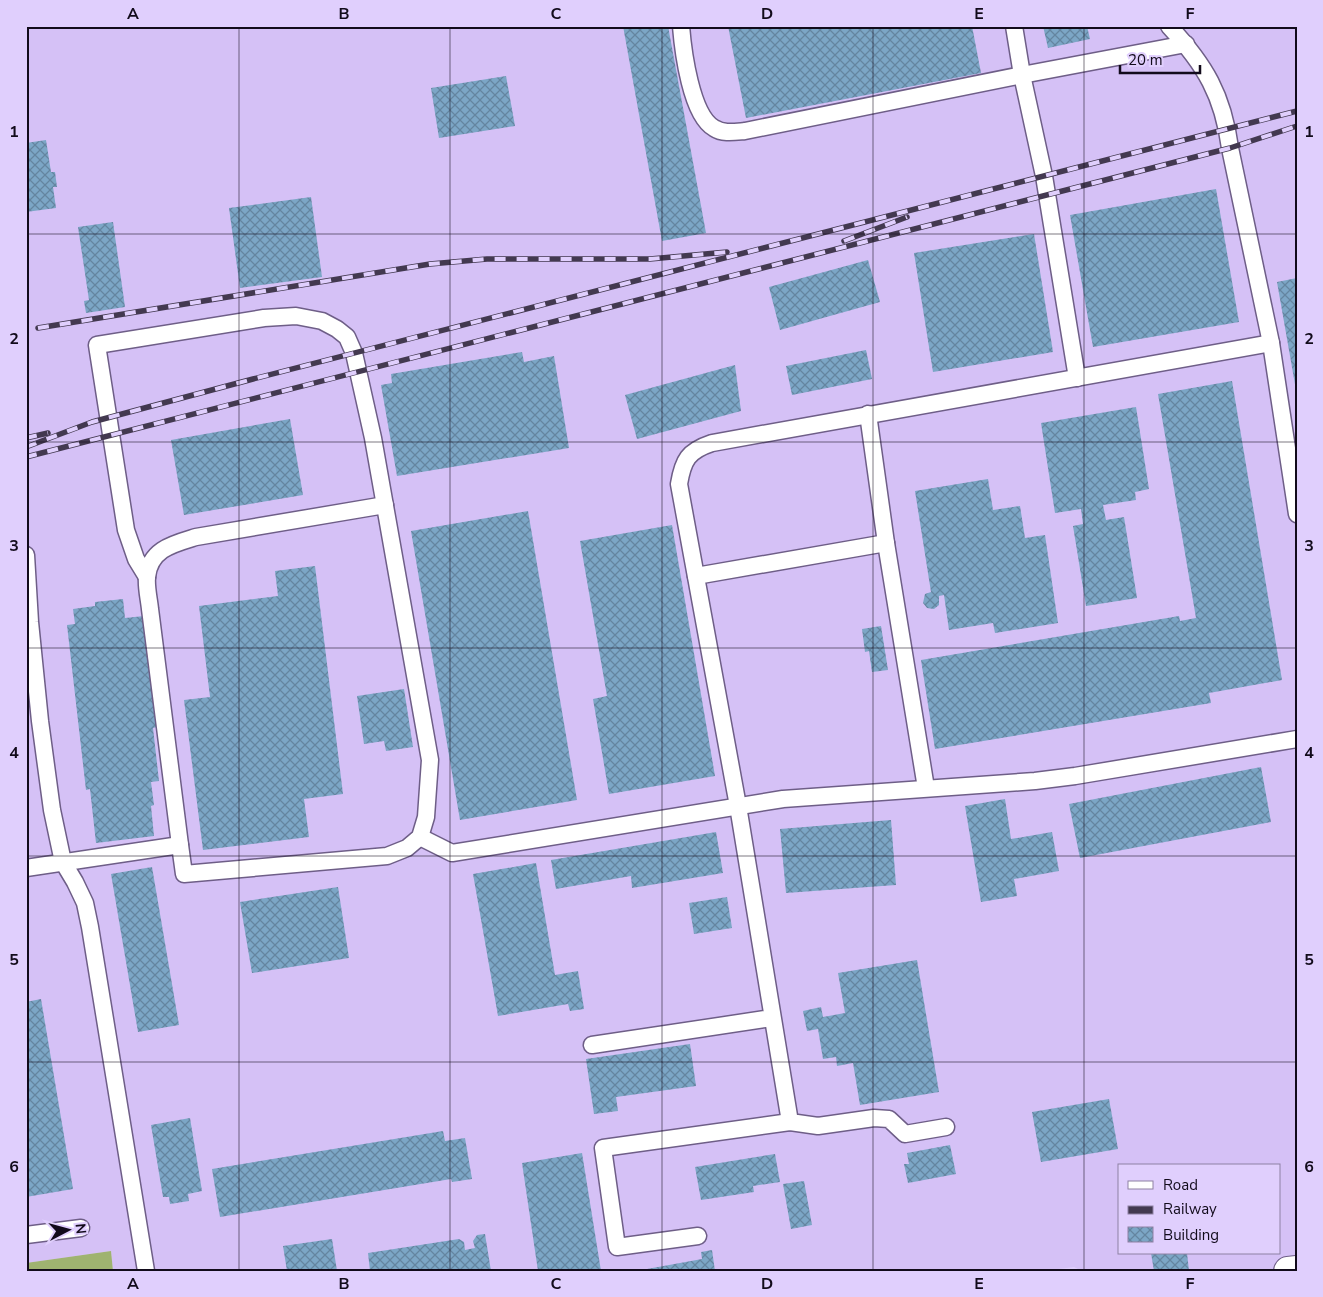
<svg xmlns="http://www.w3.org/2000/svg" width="1323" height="1297" viewBox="0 0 1323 1297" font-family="'Nunito Sans',sans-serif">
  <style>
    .built { fill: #d5c1f6; fill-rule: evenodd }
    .green { fill: #9fb370 }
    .building { fill: url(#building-cross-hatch) }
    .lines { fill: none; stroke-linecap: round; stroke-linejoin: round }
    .lane-casing { stroke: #6e5e87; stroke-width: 19 }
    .street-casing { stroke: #6e5e87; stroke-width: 30 }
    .lane { stroke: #fff; stroke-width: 16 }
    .street { stroke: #fff; stroke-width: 28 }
    .rail-casing { stroke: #433950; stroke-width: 5.5 }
    .rail { stroke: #e0cffd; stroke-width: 4; stroke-dasharray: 11; stroke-linecap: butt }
    .grid { fill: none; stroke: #120b1b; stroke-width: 1; stroke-opacity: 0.55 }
    .neatline { fill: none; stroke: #120b1b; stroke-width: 2 }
    .grid-label { font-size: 16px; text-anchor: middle; font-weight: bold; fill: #120b1b }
  </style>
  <defs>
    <pattern id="building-cross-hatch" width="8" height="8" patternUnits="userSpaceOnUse" patternTransform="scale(1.25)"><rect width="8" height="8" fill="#7ca6c6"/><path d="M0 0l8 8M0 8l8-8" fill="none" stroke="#6485a0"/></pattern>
  </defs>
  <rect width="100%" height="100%" fill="#e0cffd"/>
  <path class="built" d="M26,26H1297V1271H1082L1074,1267L1043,1271H113L111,1251L26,1263ZM1119,1166H1279V1253H1119Z"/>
  <path class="green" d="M111,1251L113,1271H26V1263Z"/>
  <g class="building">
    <path d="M623,26H668L706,233L662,241Z"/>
    <path d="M728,26H972L981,73L746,118Z"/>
    <path d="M1043,26H1087L1090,39L1048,48Z"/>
    <path d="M506,76L515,126L439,138L431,88Z"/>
    <path d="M46,140L51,172H55L57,187H53L56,208L26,212V143Z"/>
    <path d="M1216,189L1239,322L1093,347L1070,215Z"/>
    <path d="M311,197L322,277L240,288L229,208Z"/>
    <path d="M113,222L125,307L86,313L84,301L89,300L78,227Z"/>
    <path d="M1034,234L1053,352L933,372L914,253Z"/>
    <path d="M868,260L880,302L780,330L769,287Z"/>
    <path d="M1297,278V390H1296L1277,282Z"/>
    <path d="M866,350L872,379L792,395L786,366Z"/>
    <path d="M522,352L524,362L554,356L569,448L397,476L381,385L392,383L391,374Z"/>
    <path d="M735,365L741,411L637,439L625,395Z"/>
    <path d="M1232,381L1282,680L1209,693L1211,703L935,749L921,660L1179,616L1180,621L1196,618L1158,394Z"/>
    <path d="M1136,407L1149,489L1135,492L1136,500L1103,505L1106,520L1124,517L1137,598L1086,606L1073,526L1083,524L1081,509L1055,513L1041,423Z"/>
    <path d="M290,419L303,495L184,515L171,440Z"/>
    <path d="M988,479L993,510L1020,506L1025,538L1045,535L1058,623L995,633L993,623L949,630L944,595L939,596V605L934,609L927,608L923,603L925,594L931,592L915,491Z"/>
    <path d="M528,511L577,800L460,820L411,531Z"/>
    <path d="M672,525L715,776L609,794L593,699L607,696L580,541Z"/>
    <path d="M315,566L343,794L304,799L309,837L203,850L184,700L210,697L199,606L278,596L275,571Z"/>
    <path d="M123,599L125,618L144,616L157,727L153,728L159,781L151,782L154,805L151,806L154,836L96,843L90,789L86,790L67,625L75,624L73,609L95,606V602Z"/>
    <path d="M881,626L888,670L872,672L869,651L865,652L862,629Z"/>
    <path d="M404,689L413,747L386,751L384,741L364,744L357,696Z"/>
    <path d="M1261,767L1271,822L1080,858L1069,804Z"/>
    <path d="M1005,799L1011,839L1052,832L1059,871L1014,879L1017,896L981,902L965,806Z"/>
    <path d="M891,820L896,885L786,893L780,829Z"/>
    <path d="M716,832L723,873L632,888L631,876L556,889L551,860Z"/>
    <path d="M536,863L555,975L578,971L584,1009L570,1011L568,1004L498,1016L473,874Z"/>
    <path d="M152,867L179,1025L138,1032L111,874Z"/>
    <path d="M338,887L349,958L252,973L240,902Z"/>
    <path d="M727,897L732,928L694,934L689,903Z"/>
    <path d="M917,960L939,1092L860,1105L853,1063L837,1066L836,1057L823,1059L818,1029L807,1031L803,1011L821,1007L823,1017L845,1013L838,973Z"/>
    <path d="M41,999L73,1189L26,1197V1002Z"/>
    <path d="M690,1044L696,1086L616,1097L618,1111L594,1114L586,1059Z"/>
    <path d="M1109,1099L1118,1149L1041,1162L1032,1112Z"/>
    <path d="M190,1118L202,1191L188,1194L189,1201L170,1204L169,1197H163L151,1125Z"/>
    <path d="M443,1131L445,1141L465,1138L472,1179L452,1182L451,1179L220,1217L212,1169Z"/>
    <path d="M950,1145L956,1174L908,1183L904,1164H909L907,1153Z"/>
    <path d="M582,1153L601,1271H538L522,1163Z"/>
    <path d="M775,1154L780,1182L753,1186L754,1192L701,1200L695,1167Z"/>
    <path d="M804,1181L812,1225L791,1229L783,1184Z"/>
    <path d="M485,1234L491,1271H370L368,1253L459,1239L464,1242L465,1250L475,1248L473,1241L477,1235Z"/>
    <path d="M332,1239L337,1271H287L283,1246Z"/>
    <path d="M712,1250L715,1271H636L702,1259L701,1252Z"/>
    <path d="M1151,1253H1187L1189,1271H1154Z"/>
  </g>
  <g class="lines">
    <g class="lane-casing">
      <g id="lane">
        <path d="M681,26C683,51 691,115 714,128C723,134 734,132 745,131L1022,75L1186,44"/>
        <path d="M1014,26L1022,75L1044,176L1077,378"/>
        <path d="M1169,26C1205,65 1223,95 1230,148L1271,343L1297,514"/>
        <path d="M868,414L886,543L926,788"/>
        <path d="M26,555L30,622L40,721L52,810L63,862L75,882L85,903L90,927L146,1271"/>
        <path d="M696,576L886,543"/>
        <path d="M420,837L452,853L783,799L1035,781L1075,776L1297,739"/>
        <path d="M180,845L150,609C149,599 146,587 147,577C150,549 173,544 196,537L385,505"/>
        <path d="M26,868L180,845L184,874L387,856L407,848L420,837L426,817L430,760L373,438L354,353L347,337L337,329L322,321L296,316L264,318L97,345L126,530L136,559L147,577"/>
        <path d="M592,1045L772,1018"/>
        <path d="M946,1127L905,1134L889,1119L874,1118L818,1126L790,1122L738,806L679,484C683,460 688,451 712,443L1271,343"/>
        <path d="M26,1235L81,1228"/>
        <path d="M698,1236L617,1247L603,1148L790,1122"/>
      </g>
    </g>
    <g class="street-casing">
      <path id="street" d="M1288,1271L1297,1270"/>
    </g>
    <use href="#lane" class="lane"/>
    <use href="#street" class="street"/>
    <g class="rail-casing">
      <g id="rail">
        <path d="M844,241L907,217"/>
        <path d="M38,328L430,264L487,259H650L727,252"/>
        <path d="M26,438L48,433"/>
        <path d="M26,447L92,422L253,379L1297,111"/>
        <path d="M26,457L1230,148L1297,126"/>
      </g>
    </g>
    <use href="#rail" class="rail"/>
  </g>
  <path class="grid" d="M239,26V1271M450,26V1271M662,26V1271M873,26V1271M1084,26V1271M26,234H1297M26,442H1297M26,648H1297M26,856H1297M26,1062H1297"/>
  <rect width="1323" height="1297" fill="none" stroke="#e0cffd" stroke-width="55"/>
  <rect x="1118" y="1164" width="162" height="90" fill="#e0cffd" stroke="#8e81a3"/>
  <rect x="1128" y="1181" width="25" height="8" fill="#ffffff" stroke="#8e81a3"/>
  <text x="1163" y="1190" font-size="15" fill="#120b1b">Road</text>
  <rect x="1128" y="1206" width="25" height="8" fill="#433950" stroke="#8e81a3"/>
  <text x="1163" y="1214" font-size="15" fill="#120b1b">Railway</text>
  <rect x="1128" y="1227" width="25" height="15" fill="url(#building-cross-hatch)" stroke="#8e81a3"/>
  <text x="1163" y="1240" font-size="15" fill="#120b1b">Building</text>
  <g transform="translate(68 1230) rotate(84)" stroke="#e0cffd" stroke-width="4" paint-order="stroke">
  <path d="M0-4L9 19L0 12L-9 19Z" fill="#120b1b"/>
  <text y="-8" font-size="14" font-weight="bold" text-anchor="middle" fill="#120b1b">N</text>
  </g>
  <path d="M1120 65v8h80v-8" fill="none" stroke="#120b1b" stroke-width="2.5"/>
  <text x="1128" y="65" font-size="15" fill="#120b1b" stroke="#e0cffd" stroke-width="4" paint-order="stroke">20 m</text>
  <rect x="28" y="28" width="1268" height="1242" class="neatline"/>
  <g class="grid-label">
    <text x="133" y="19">A</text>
    <text x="344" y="19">B</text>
    <text x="556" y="19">C</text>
    <text x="767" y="19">D</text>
    <text x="979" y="19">E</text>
    <text x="1190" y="19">F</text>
    <text x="14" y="137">1</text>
    <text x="1309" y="137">1</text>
    <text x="14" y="344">2</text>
    <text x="1309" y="344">2</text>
    <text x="14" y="551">3</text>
    <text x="1309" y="551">3</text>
    <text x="14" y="758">4</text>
    <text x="1309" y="758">4</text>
    <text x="14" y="965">5</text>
    <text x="1309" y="965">5</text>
    <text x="14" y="1172">6</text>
    <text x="1309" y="1172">6</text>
    <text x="133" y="1289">A</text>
    <text x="344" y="1289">B</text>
    <text x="556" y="1289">C</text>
    <text x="767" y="1289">D</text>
    <text x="979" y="1289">E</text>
    <text x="1190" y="1289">F</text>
  </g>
</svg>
